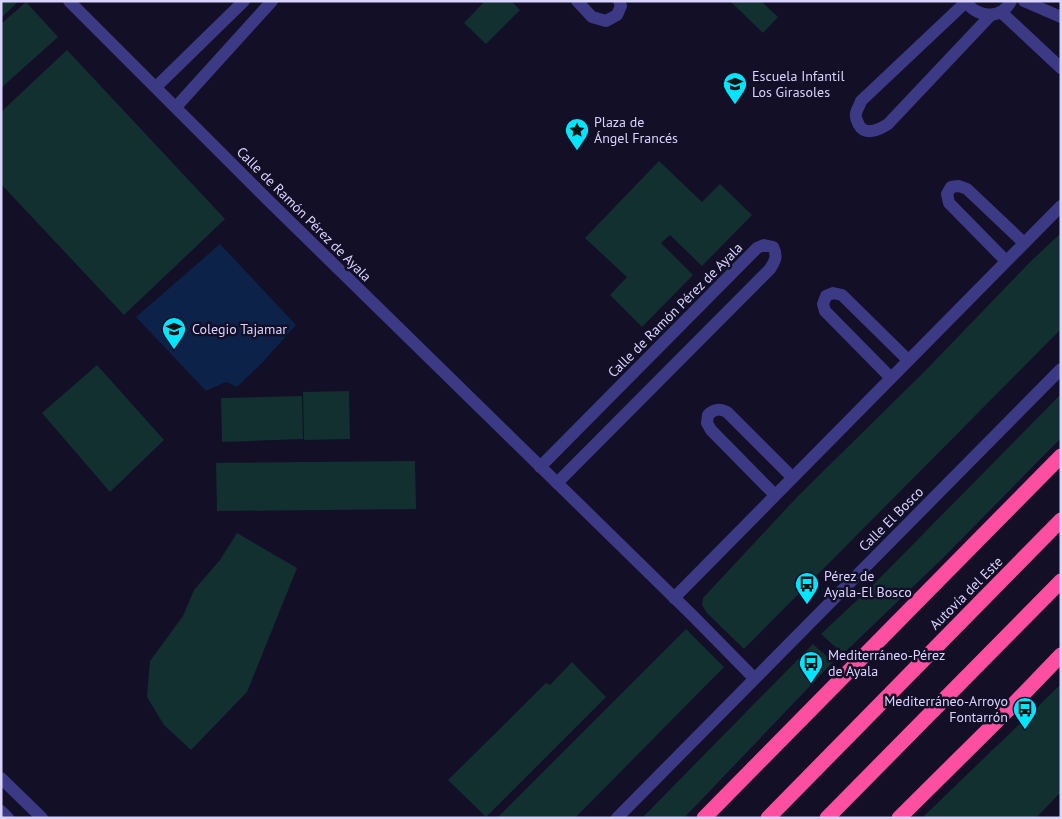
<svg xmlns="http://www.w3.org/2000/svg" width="1062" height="819" viewBox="0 0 1062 819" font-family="'PT Sans',sans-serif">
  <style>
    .green { fill: #12302f }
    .water { fill: #0c2248 }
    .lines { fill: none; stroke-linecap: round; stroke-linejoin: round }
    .minor { stroke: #3d3a85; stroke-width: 12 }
    .highway { stroke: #ff4fa3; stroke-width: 15 }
    .labels { text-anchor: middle; stroke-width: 5; stroke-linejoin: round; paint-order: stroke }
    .poi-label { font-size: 14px; fill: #d9d4ff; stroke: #130f26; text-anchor: start }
    .street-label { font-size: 14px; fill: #d9d4ff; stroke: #130f26 }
  </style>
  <rect width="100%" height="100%" fill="#130f26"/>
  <g class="green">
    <path d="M1,1H19L1,18Z"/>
    <path d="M485,1H511L520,10L486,44L464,23Z"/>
    <path d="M730,1H761L778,17L763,33Z"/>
    <path d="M26,2L58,37L1,88V24Z"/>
    <path d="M67,50L225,219L124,315L1,184V112Z"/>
    <path d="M659,161L702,202L720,184L752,215L702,266L670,235L661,243L693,275L642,327L610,295L627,277L585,238Z"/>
    <path d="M1061,233V329L744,649L707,613L702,605L703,598L798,496L925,371L1031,261Z"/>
    <path d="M97,365L164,440L110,492L42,413Z"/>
    <path d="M349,391L350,439L304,440L303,392Z"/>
    <path d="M1061,394V438L943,558L843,654L821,634L869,589Z"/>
    <path d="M302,396L303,439L222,442L221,398Z"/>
    <path d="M415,461L416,509L217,511L216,463Z"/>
    <path d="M237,533L297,568L247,692L191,750L164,725L147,697L150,661L183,616L194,590L220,560Z"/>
    <path d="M686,629L724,667L575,818H497Z"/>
    <path d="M813,644L833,662L684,818H642Z"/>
    <path d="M572,662L606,697L486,817L448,780L546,683L550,685Z"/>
    <path d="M1061,684V792L1036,818H922Z"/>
  </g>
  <path class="water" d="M220,244L296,325L262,363L237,387L226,382L206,391L136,317Z"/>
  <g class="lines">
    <g class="minor">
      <path d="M69,1L268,200L693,616L754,678"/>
      <path d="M577,1L592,17L606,21L617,15L621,6L619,1"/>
      <path d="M965,1C977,17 1000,21 1011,1"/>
      <path d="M1024,1L1061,17"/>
      <path d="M966,2L861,101C860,105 857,109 856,113C855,117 857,121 859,125C865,136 879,130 888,124L991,15"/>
      <path d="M1001,12L1061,68"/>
      <path d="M156,87L244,1"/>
      <path d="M176,107L272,1"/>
      <path d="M1006,261L949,203L947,194L951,187L959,186L967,189L1024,243"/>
      <path d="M891,378L825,311L823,304L826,296L833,293L842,295L908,360"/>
      <path d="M540,467L757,248L764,245L773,247C778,256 775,261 770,269L557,483"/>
      <path d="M775,495L711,430L707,423L708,415C714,409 719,408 727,412L792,477"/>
      <path d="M674,598L1061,206"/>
      <path d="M1,778L42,818"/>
      <path d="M1,811L8,818"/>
      <path d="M617,818L1061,369"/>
    </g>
    <g class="highway">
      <path d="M704,818L1061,456"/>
      <path d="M768,818L1061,520"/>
      <path d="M827,818L1061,581"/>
      <path d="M899,818L1008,710L1061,655"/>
    </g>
  </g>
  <defs>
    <g id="school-pin" transform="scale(1.25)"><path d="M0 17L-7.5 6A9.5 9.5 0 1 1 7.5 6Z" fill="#00e5ff" stroke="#130f26"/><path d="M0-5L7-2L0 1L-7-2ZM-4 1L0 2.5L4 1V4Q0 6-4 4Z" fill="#111"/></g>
    <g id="sight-pin" transform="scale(1.25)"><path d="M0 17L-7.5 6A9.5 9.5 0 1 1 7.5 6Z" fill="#00e5ff" stroke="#130f26"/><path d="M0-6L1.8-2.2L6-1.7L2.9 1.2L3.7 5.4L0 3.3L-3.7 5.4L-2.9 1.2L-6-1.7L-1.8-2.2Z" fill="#111"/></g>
    <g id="bus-pin" transform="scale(1.25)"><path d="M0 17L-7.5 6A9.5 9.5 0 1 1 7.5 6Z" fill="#00e5ff" stroke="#130f26"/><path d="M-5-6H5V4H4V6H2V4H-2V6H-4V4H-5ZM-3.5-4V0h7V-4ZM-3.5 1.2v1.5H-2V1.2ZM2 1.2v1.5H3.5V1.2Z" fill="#111"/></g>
  </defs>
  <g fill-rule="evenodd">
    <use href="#school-pin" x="735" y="84"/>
    <use href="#sight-pin" x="577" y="130"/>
    <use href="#school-pin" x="174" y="329"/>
    <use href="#bus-pin" x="807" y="584"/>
    <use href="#bus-pin" x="811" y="663"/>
    <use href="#bus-pin" x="1025" y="709"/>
  </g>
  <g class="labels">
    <g class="poi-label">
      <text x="752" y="81">Escuela Infantil<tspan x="752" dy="16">Los Girasoles</tspan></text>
      <text x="594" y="127">Plaza de<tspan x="594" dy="16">Ángel Francés</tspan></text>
      <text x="192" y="334">Colegio Tajamar</text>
      <text x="824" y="581">Pérez de<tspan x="824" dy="16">Ayala-El Bosco</tspan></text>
      <text x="828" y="660">Mediterráneo-Pérez<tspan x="828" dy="16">de Ayala</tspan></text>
      <text x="1008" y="706" text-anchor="end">Mediterráneo-Arroyo<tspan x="1008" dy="16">Fontarrón</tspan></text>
    </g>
    <g class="street-label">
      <text transform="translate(304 214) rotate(45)" y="5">Calle de Ramón Pérez de Ayala</text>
      <text transform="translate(675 310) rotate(-45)" y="5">Calle de Ramón Pérez de Ayala</text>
      <text transform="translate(891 519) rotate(-45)" y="5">Calle El Bosco</text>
      <text transform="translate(966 593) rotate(-45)" y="5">Autovía del Este</text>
    </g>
  </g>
  <rect width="1062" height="819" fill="none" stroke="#d9d4ff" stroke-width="5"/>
</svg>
